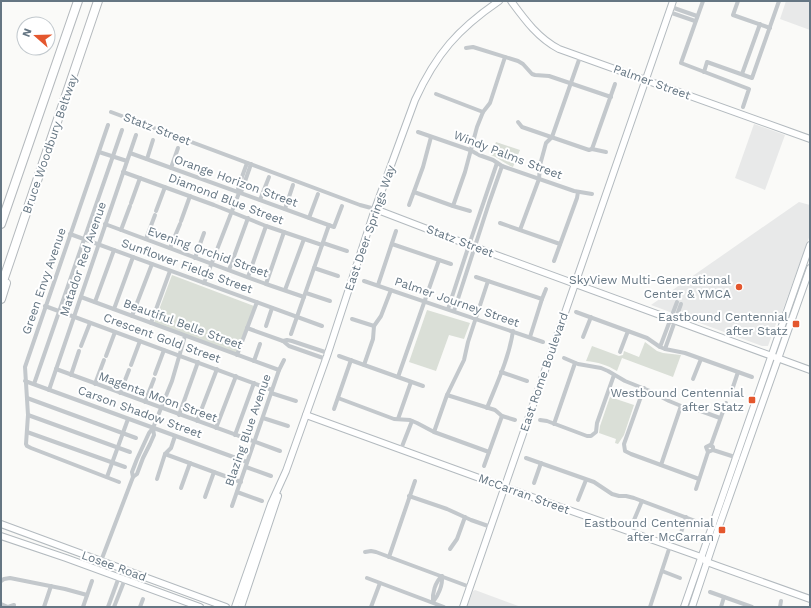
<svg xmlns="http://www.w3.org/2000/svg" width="811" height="608" viewBox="0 0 811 608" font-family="'Work Sans',sans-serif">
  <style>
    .built { fill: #e8e9e9 }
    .green { fill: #dadfd7 }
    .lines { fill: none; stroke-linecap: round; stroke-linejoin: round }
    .secondary-casing { stroke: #b3babf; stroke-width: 8 }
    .highway-casing { stroke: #b4b9bd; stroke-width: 10 }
    .street { stroke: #c3c8cc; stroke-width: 4 }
    .secondary { stroke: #fff; stroke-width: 6 }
    .highway { stroke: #fff; stroke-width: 8 }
    .poi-dot { fill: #e4572e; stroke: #fff; stroke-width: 1.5 }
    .labels { text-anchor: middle; stroke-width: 4; stroke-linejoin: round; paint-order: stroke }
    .street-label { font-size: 12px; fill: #657683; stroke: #fff }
    .poi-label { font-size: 12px; fill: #657683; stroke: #fff; text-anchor: end }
  </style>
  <rect width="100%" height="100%" fill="#fafaf8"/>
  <g class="built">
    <path d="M786,1H810V30L780,19Z"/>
    <path d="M754,124L785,135L765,190L735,178Z"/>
    <path d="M799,202L810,205V235L782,312L777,321L768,346H762L651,305Z"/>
    <path d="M475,590L521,607H467L473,591Z"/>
  </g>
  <g class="green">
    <path d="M496,142L520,150L513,167C505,164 499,158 491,155Z"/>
    <path d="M172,275L254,306L237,353L154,323Z"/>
    <path d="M427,310L470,323L464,339L449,335L436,371L409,362Z"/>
    <path d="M645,342L657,351L663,353L681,355L673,377L622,358L617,371C607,365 598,362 586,361L592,346L619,356L623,355L624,351L639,357Z"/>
    <path d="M610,397L634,405L624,435L618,444L615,443L616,439L599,433L600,426Z"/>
  </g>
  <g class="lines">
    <g class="secondary-casing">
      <g id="secondary">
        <path d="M511,1C525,20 538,38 559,49L810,139"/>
        <path d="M375,209L469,245L810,370"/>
        <path d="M306,415L504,487L701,557L707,562L715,565L810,599"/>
        <path d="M1,524L226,607"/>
        <path d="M1,536L66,558L200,607"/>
        <path d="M235,607L271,504L286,471L327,356L375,209L415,100C436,54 458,29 499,1"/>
        <path d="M241,607L278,496"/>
        <path d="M463,607L673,1"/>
        <path d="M684,607L810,245"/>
        <path d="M692,607L718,529L810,268"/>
      </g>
    </g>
    <g class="highway-casing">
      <g id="highway">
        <path d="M1,224L78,1"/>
        <path d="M1,287L98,1"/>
        <path d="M1,299L6,283"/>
      </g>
    </g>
    <g class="street">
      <path d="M703,1L681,63L749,89L743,107"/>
      <path d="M738,1L733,15L770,28"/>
      <path d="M671,7L697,16"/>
      <path d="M669,12L695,21"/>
      <path d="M466,48L473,47L518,61L523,64L532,74L535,75L549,76L611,97"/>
      <path d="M704,72L707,62L752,78L779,1"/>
      <path d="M742,74L760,24"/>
      <path d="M436,94L483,112"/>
      <path d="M111,112L360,205L375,209"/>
      <path d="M518,122L522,127L589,150L592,149L606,152"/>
      <path d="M108,125L25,367L28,415L26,444L27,446L31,448L119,482"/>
      <path d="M418,132L470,150L479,155L493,160L502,166L574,191L592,194"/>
      <path d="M592,149L615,84"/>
      <path d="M99,152L127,161"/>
      <path d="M130,153L334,227L342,206"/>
      <path d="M147,159L153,140"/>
      <path d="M171,168L178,148"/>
      <path d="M123,172L214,205L266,226L322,245"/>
      <path d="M414,192L453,206L470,211"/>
      <path d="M239,193L238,188L247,163"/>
      <path d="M260,200L269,177"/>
      <path d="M131,203L140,178"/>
      <path d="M409,205L423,167L431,137"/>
      <path d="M453,206L465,172L477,127L483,112L490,103L505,57"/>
      <path d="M285,209L293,185"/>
      <path d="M156,211L165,187"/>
      <path d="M309,218L318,194"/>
      <path d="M181,221L190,196"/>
      <path d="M500,223L560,244"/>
      <path d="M105,224L266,284L304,297"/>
      <path d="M121,230L130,206"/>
      <path d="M520,230L539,179L540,165L546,143L552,137L580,57"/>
      <path d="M70,234L322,326"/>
      <path d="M146,239L155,215"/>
      <path d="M323,243L347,251"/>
      <path d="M392,244L451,264"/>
      <path d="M170,248L180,224"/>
      <path d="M195,258L204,233"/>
      <path d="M554,261L577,198L578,192"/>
      <path d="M314,268L338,276"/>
      <path d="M229,270L248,218"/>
      <path d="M248,277L266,226"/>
      <path d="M476,277L542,299"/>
      <path d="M364,281L543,342"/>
      <path d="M204,283L239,193L242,190L251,164"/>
      <path d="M266,284L284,232"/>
      <path d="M378,285L396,231"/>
      <path d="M285,290L304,239"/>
      <path d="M306,293L330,301"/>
      <path d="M81,297L279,370"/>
      <path d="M95,302L114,250"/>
      <path d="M45,306L272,390"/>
      <path d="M114,309L133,257"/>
      <path d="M448,309L469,245L497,163"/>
      <path d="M454,311L489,203L502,166"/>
      <path d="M576,312L647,338L660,347L665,349L685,353L752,377"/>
      <path d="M132,316L152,264"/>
      <path d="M352,319L374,326"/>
      <path d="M151,323L170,271"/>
      <path d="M266,326L272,308"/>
      <path d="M247,328L283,341L289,346L326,359"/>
      <path d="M291,334L329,225"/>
      <path d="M530,337L542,299L546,289"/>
      <path d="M583,337L591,317"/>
      <path d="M283,341L287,340L292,341L328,353"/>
      <path d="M81,346L90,323"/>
      <path d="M660,347L677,302"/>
      <path d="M665,349L681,304"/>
      <path d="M620,352L628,331"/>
      <path d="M237,355L257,302"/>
      <path d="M106,356L115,332"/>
      <path d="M339,356L423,386"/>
      <path d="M564,358L578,364L601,368L608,371L625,381L650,391L669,401L686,408L698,410L720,418"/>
      <path d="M254,361L260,344"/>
      <path d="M131,365L140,341"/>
      <path d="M364,365L373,339L374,326L381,316L391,290"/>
      <path d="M56,369L280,451"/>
      <path d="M501,372L527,381"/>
      <path d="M155,374L164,350"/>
      <path d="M71,375L79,351"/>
      <path d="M398,377L439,260"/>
      <path d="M693,379L701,359"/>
      <path d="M25,381L247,462"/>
      <path d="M34,384L122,130"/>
      <path d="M95,384L104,360"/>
      <path d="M644,388L624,444L625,451L631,454L699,479"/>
      <path d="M49,390L136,135"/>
      <path d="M120,393L129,370"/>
      <path d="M271,393L296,401"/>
      <path d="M731,393L738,372"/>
      <path d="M447,395L495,410L502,416L515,420"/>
      <path d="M27,398L136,438"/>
      <path d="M338,398L394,419L410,420L417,423L434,432L489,452"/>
      <path d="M145,402L154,379"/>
      <path d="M487,408C497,383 509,358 513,331"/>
      <path d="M334,409L351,360"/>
      <path d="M28,415L130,452"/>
      <path d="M179,415L198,362"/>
      <path d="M263,418L288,426"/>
      <path d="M398,419L411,382"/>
      <path d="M540,420L547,421L587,436H591L596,432L597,423L614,375"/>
      <path d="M197,421L217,369"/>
      <path d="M554,424L575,363"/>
      <path d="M216,428L236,376"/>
      <path d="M27,432L125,467"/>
      <path d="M434,432L447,395L464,360L468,342L488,281"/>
      <path d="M235,435L254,383"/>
      <path d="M710,445L713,447V450L708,452L706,447Z"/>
      <path d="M711,445L726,403"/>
      <path d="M401,449L412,421"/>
      <path d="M713,450L738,458"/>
      <path d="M165,454L241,482"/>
      <path d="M526,458L594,482L612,494L619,496H626L634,498L714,528"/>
      <path d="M661,465L681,406"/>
      <path d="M484,466L502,416"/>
      <path d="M246,467L271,476"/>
      <path d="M107,477L128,419"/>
      <path d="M133,477L137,474L143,458L150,444L154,435L153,428"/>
      <path d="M157,479L165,454L171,448L175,436"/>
      <path d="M534,483L541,463"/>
      <path d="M181,488L190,463"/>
      <path d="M696,489L708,452"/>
      <path d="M237,492L262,501"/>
      <path d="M409,496L447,509L471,520L491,527"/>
      <path d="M205,497L214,472"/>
      <path d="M578,500L586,480"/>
      <path d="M232,506L279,370L284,360"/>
      <path d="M634,520L642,501"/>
      <path d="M679,539L686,517"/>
      <path d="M450,549L457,539L465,517"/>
      <path d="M365,552L371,551L376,552L470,587"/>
      <path d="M389,557L415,481"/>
      <path d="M101,561L133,477L132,472L137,459L149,433L153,428L172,381L185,336"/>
      <path d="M662,571L680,578"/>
      <path d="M367,578L444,607"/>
      <path d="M1,581L4,579L10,578L65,589L87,595"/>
      <path d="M710,592L752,607"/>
      <path d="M433,602C432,594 435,582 442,576"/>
      <path d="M433,602C438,596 443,585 442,576"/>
      <path d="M1,604L8,607L14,605"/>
      <path d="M44,607L51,586"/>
      <path d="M83,607L92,581"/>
      <path d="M108,607L119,577"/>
      <path d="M114,607L125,579"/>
      <path d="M140,607L143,599"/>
      <path d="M371,607L380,583"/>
      <path d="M650,607L670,546"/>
      <path d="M721,607L724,597"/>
      <path d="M780,607L781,601"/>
    </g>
    <use href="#secondary" class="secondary"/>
    <use href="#highway" class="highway"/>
  </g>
  <g class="poi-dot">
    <circle cx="739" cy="287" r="4"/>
    <rect x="792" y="320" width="8" height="8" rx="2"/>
    <rect x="748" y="396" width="8" height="8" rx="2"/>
    <rect x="718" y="526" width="8" height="8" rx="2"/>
  </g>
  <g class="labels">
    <g class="street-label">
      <text transform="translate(652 82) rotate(20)" y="4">Palmer Street</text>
      <text transform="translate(157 129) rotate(21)" y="4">Statz Street</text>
      <text transform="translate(50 144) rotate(-71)" y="4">Bruce Woodbury Beltway</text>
      <text transform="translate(508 155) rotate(21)" y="4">Windy Palms Street</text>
      <text transform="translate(236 181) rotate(20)" y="4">Orange Horizon Street</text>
      <text transform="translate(226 199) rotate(21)" y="4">Diamond Blue Street</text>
      <text transform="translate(370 228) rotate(-71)" y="4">East Deer Springs Way</text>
      <text transform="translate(460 241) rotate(21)" y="4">Statz Street</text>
      <text transform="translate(208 252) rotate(20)" y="4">Evening Orchid Street</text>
      <text transform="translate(83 259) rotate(-71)" y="4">Matador Red Avenue</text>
      <text transform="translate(187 266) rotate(20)" y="4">Sunflower Fields Street</text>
      <text transform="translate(44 281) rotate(-71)" y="4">Green Envy Avenue</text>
      <text transform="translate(457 302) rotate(19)" y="4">Palmer Journey Street</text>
      <text transform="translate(183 324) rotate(20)" y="4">Beautiful Belle Street</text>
      <text transform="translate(162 338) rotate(20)" y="4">Crescent Gold Street</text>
      <text transform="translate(544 372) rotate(-71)" y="4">East Rome Boulevard</text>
      <text transform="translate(158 397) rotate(20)" y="4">Magenta Moon Street</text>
      <text transform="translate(140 412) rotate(20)" y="4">Carson Shadow Street</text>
      <text transform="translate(248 430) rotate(-71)" y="4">Blazing Blue Avenue</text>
      <text transform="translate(524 494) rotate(20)" y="4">McCarran Street</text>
      <text transform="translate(114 566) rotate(20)" y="4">Losee Road</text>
    </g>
    <g class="poi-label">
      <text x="731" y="284">SkyView Multi-Generational<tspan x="731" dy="14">Center &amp; YMCA</tspan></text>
      <text x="788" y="321">Eastbound Centennial<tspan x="788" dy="14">after Statz</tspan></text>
      <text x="744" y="397">Westbound Centennial<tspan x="744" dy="14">after Statz</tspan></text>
      <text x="714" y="527">Eastbound Centennial<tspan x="714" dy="14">after McCarran</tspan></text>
    </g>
  </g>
  <rect width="811" height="608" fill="none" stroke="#657683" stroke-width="4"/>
  <g transform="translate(36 36) rotate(290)"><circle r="19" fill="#ffffff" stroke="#c1c8cd"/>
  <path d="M0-3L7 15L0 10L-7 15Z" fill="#e4572e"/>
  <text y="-6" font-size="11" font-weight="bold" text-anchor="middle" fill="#657683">N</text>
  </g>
</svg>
